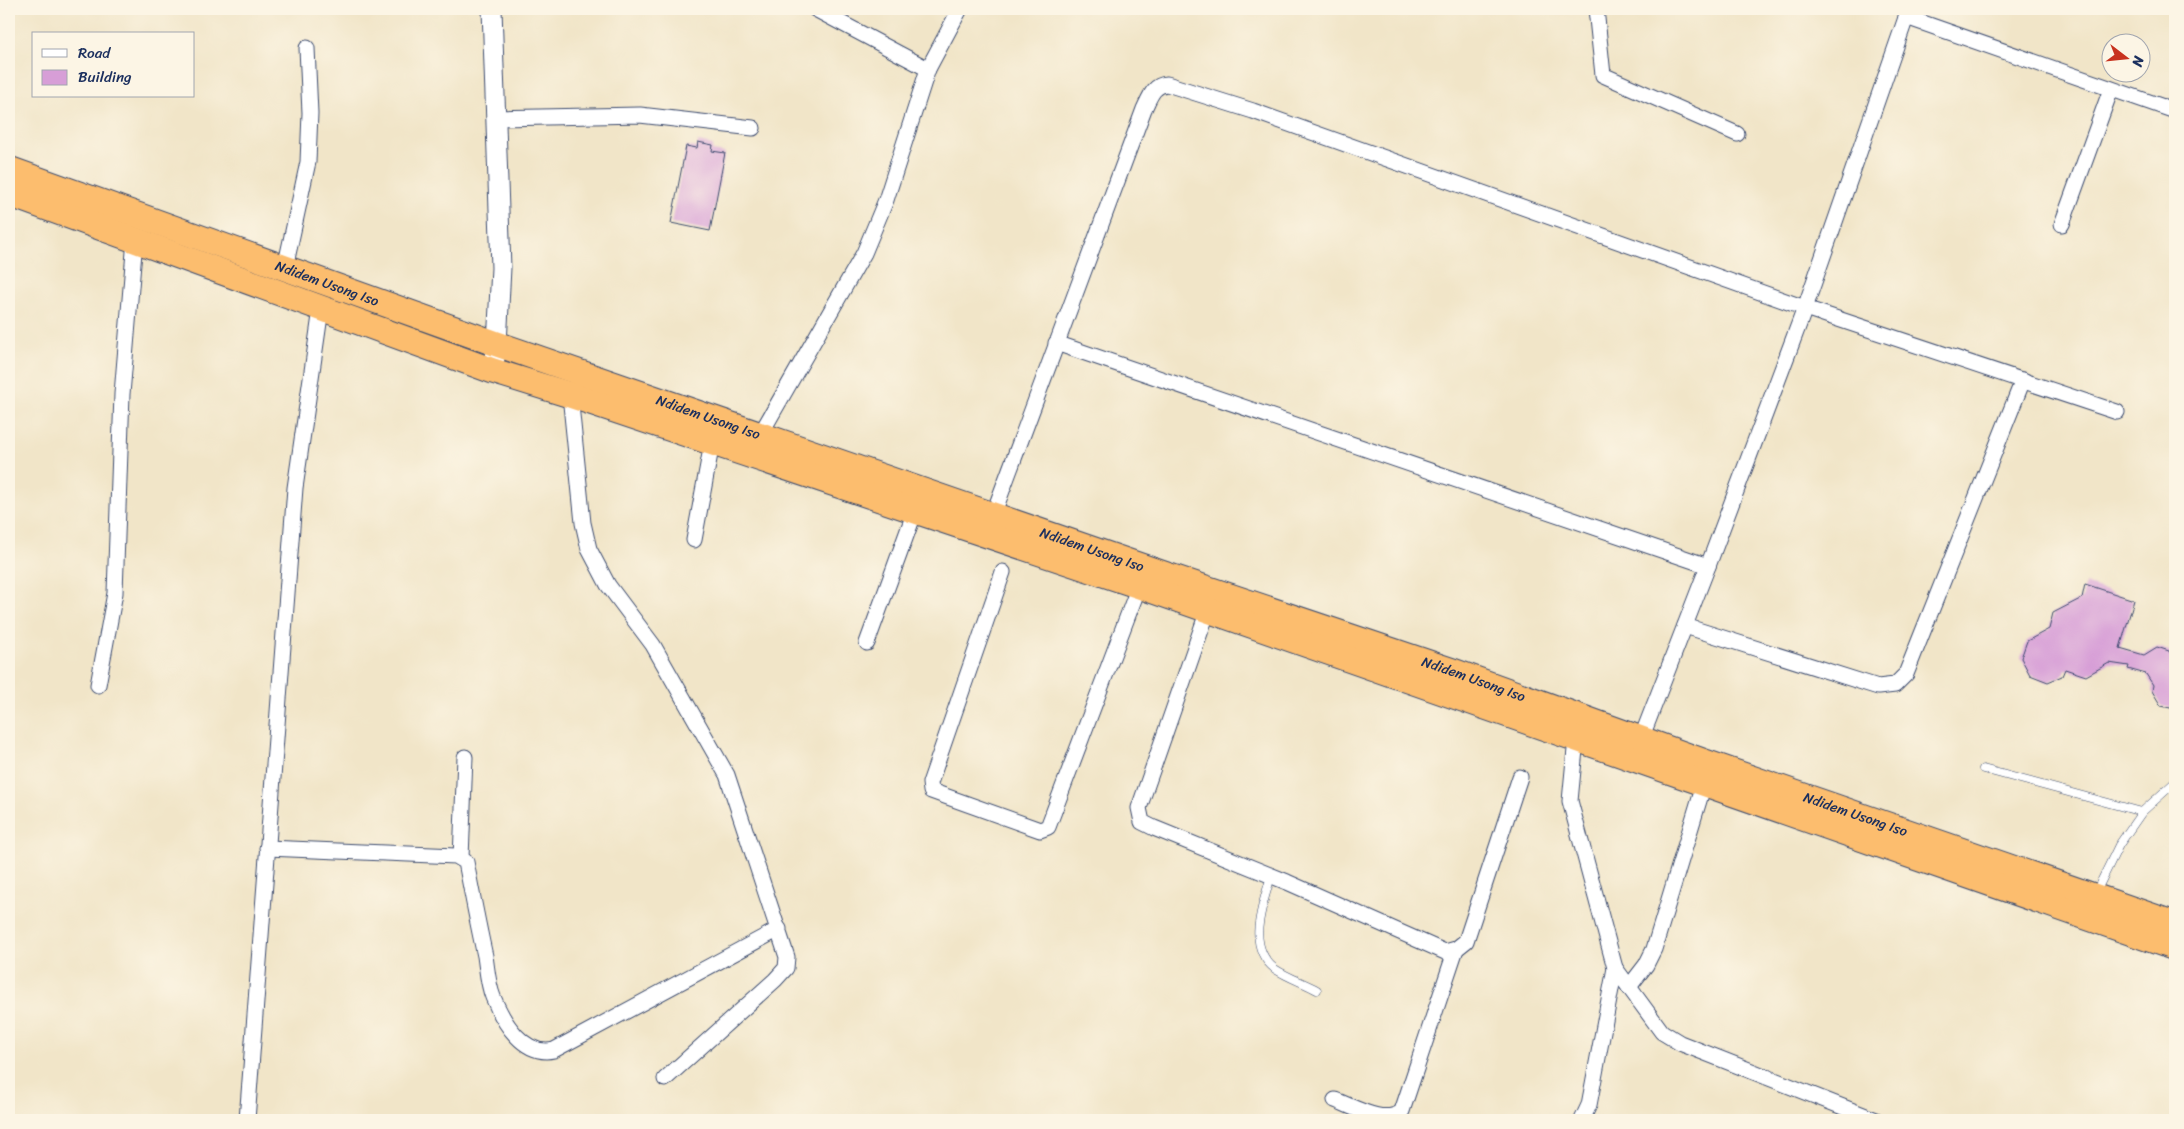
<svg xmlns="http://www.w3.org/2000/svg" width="2184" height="1129" viewBox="0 0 2184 1129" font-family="Sriracha,sans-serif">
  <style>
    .building { fill: #d79ed7 }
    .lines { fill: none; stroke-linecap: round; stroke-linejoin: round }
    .service-casing { stroke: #3b4a6e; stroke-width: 9 }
    .minor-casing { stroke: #3b4a6e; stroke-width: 17 }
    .tertiary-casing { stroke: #3b4a6e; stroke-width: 21 }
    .trunk-casing { stroke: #3b4a6e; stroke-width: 27 }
    .service { stroke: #fff; stroke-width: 8 }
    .minor { stroke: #fff; stroke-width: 15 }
    .tertiary { stroke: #fff; stroke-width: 19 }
    .trunk { stroke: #fcbd6e; stroke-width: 25 }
    .labels { text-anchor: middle; stroke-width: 4.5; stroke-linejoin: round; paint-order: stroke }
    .street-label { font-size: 14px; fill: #1b2f5e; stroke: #fcf5e5 }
  </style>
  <rect width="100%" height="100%" fill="#fcf5e5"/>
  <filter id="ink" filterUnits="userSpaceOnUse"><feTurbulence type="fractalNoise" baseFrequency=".02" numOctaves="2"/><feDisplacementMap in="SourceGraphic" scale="10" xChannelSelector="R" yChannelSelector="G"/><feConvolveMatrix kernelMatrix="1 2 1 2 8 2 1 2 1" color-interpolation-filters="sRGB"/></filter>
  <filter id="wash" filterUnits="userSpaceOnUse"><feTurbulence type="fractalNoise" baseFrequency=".0096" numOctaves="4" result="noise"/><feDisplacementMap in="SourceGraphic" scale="20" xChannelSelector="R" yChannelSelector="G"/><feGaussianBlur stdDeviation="1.12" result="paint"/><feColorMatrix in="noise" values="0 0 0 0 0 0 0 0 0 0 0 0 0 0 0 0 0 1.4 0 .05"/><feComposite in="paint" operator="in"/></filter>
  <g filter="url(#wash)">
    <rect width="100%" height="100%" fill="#f1e5c8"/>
    <g id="blocks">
      <g class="building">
        <path d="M698,142L713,145L712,151L725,153L710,231L671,223L686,146L697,148Z"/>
        <path d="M2085,584L2134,600L2120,648L2144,655L2157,647L2169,651L2175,661V709L2161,706L2152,691L2153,685L2146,674L2128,669L2129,666L2109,663L2086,676L2065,669L2062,676L2048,682L2030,675L2021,658L2027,641L2049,629L2053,613L2082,598Z"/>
      </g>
    </g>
  </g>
  <g filter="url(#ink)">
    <use href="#blocks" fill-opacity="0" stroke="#3b4a6e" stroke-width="1"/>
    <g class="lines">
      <g class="service-casing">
        <g id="service">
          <path d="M1983,769L2142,812"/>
          <path d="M1271,876C1263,905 1245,946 1275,969C1287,977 1304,983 1317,990"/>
          <path d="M2096,892L2119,845L2142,812L2175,782"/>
        </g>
      </g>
      <g class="minor-casing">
        <g id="minor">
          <path d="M815,9L928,69"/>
          <path d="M1596,9L1603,75L1737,134"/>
          <path d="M1906,17L2175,111"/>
          <path d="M496,118L640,115L753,128"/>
          <path d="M2062,224L2111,89"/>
          <path d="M285,268L308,162L310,113L307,48"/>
          <path d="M1056,343L1708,566"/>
          <path d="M570,395L583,523L589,549L608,585L653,645L727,775L787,957L786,968L775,980L665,1079"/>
          <path d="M760,435L864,253L886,200L928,69L960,9"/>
          <path d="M993,515L1144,109C1150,97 1153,85 1167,84L1253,111L1805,308L2117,412"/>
          <path d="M694,540L712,443"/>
          <path d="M1003,572L930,783L931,791L1040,830L1048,827L1139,586"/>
          <path d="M1208,610L1139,808L1142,822L1154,828L1287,882L1445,952L1456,949L1466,941L1520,777"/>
          <path d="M1685,626L1878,687L1895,685L1906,674L2023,380"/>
          <path d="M867,643L915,511"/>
          <path d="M98,685L115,593L122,394L135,240"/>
          <path d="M1576,739L1570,801L1615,968L1589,1105L1582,1120"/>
          <path d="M1641,739L1708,566L1805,308L1909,9"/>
          <path d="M267,848L456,856L466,862C472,893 478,925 485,956C487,969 488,985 493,997C503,1022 524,1057 554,1050L779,929"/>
          <path d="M461,858L465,757"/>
          <path d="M1615,968L1662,1032L1680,1043L1876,1120"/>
          <path d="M1629,987L1646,965L1654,949L1704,784"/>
          <path d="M1335,1100C1354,1107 1385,1126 1402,1111L1456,949"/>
          <path d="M247,1120L295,488L321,309"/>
        </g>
      </g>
      <g class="tertiary-casing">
        <path id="tertiary" d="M492,9L501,268L497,344L493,371"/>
      </g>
      <g class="trunk-casing">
        <g id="trunk">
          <path id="s1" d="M9,169L497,344L1164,574L1453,671L1705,762L2175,924"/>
          <path d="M9,194L493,371L570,395L1139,586L2175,948"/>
        </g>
      </g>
      <use href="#service" class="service"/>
      <use href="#minor" class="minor"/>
      <use href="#tertiary" class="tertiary"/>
      <use href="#trunk" class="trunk"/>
    </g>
  </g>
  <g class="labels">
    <g class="street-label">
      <text dy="5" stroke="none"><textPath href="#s1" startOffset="338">Ndidem Usong Iso</textPath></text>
      <text dy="5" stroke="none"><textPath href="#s1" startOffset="742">Ndidem Usong Iso</textPath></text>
      <text dy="5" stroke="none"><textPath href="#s1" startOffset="1148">Ndidem Usong Iso</textPath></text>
      <text dy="5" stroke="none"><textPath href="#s1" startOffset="1551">Ndidem Usong Iso</textPath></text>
      <text dy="5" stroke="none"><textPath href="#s1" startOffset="1956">Ndidem Usong Iso</textPath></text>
    </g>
  </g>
  <rect width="2184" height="1129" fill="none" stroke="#fcf5e5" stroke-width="30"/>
  <rect x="32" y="32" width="162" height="65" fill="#fcf5e5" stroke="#a2a6af"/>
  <rect x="42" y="49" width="25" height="8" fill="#ffffff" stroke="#a2a6af"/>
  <text x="78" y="58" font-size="15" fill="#1b2f5e">Road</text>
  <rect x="42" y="70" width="25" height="15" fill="#d79ed7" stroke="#a2a6af"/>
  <text x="78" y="82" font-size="15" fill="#1b2f5e">Building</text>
  <g transform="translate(2126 58) rotate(106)"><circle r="24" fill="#fcf5e5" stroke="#a2a6af"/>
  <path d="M0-4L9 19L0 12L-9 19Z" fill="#c8321e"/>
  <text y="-8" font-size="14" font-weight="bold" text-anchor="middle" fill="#1b2f5e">N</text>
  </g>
</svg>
